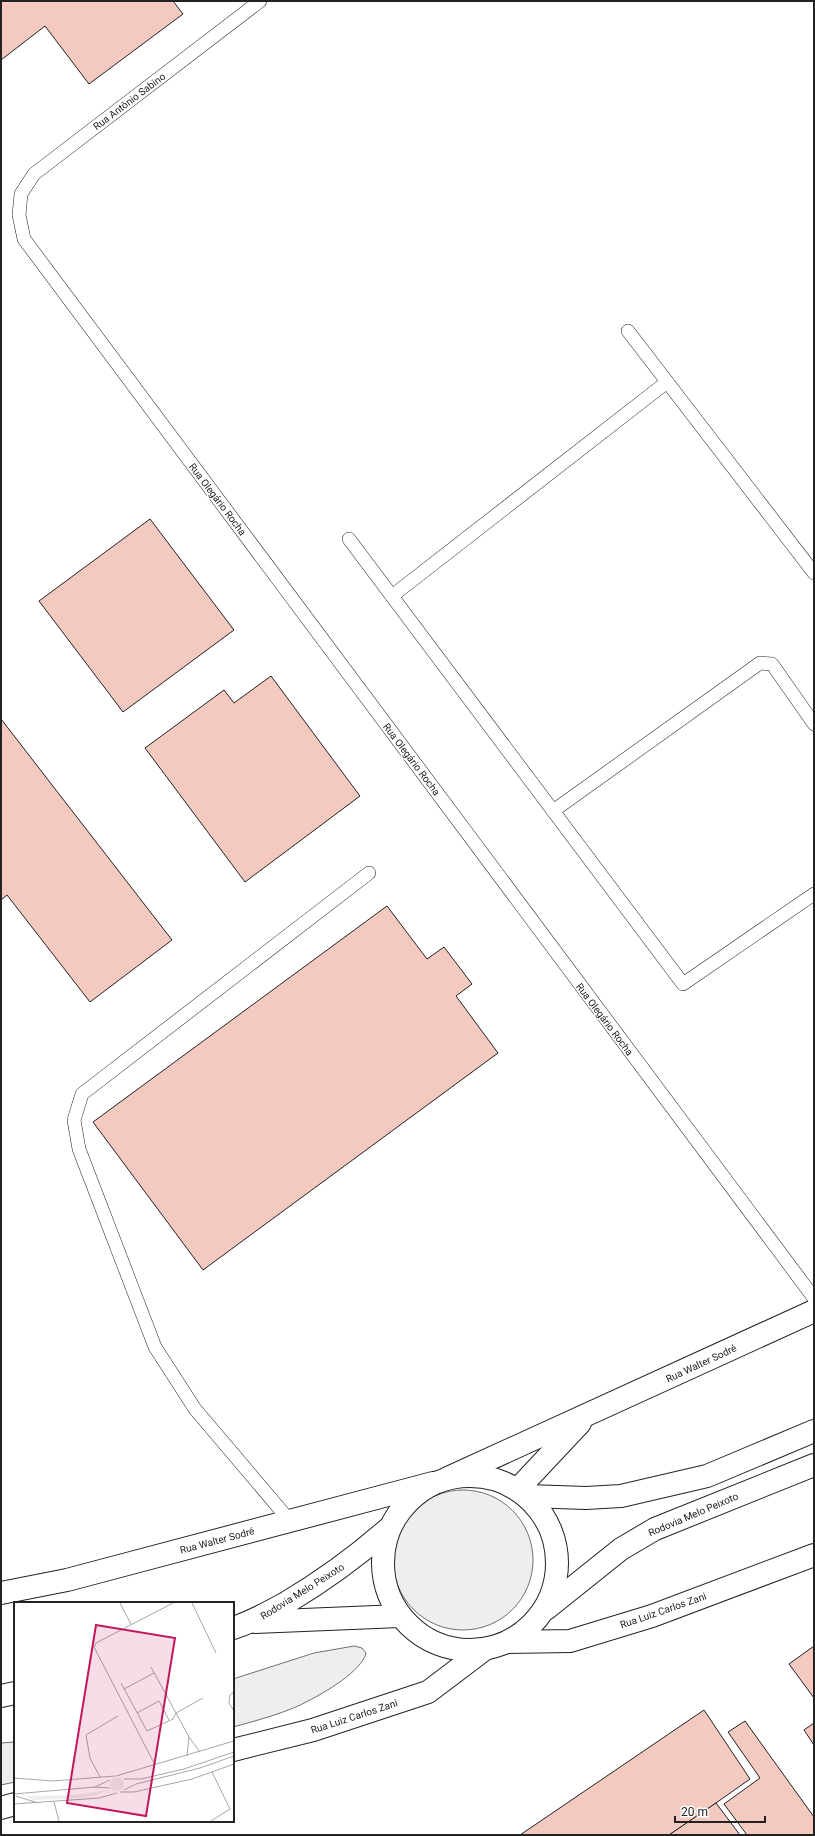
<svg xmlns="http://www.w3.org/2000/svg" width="815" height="1836" viewBox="0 0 815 1836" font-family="Roboto,sans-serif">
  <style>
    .green { fill: #eee; stroke: #6f6f6f }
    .building { fill: #f3c9c0; stroke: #222 }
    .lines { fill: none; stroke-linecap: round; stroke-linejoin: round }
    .lane-casing { stroke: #222; stroke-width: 14 }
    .street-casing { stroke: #222; stroke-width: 24 }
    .primary-casing { stroke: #222; stroke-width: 24 }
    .lane { stroke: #fff; stroke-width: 13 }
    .street { stroke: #fff; stroke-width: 22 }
    .primary { stroke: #fff; stroke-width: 22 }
    .labels { text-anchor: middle; stroke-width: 3; stroke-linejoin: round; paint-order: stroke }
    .street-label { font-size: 10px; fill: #222; stroke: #fff }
    .inset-road { fill: none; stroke: #a7a7a7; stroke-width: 1 }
    .view { fill: #c2185b; fill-opacity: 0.15; stroke: #c2185b; stroke-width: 2 }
    .inset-edge { fill: none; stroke: #222; stroke-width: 2 }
  </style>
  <rect width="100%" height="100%" fill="#fff"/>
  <g class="green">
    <circle cx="463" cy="1560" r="70"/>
    <path d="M354,1646L362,1648L366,1653C362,1671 324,1693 308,1701C289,1712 255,1721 233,1727V1679L314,1653Z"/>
    <path d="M15,1742V1782L1,1785V1743Z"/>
  </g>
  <g class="building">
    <path d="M1,1H173L183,14L89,84L45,26L1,60Z"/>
    <path d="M150,519L234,630L123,712L39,601Z"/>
    <path d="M271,676L360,796L245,882L145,748L224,690L234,703Z"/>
    <path d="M1,719L172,940L90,1002L7,895L1,900Z"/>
    <path d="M387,906L427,959L444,947L472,984L456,996L498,1053L203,1270L93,1122Z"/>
    <path d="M814,1646V1698L789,1664Z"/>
    <path d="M704,1710L750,1779L716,1803L669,1835H520Z"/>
    <path d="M745,1721L814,1817V1835H747L724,1804L760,1778L728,1732Z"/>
    <path d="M814,1723V1745L804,1730Z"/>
    <path d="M716,1803L740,1835H669Z"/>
  </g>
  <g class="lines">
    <g class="lane-casing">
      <g id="lane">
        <path d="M260,1L34,174L21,194L19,215L24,239L814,1298"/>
        <path d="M628,331L814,573"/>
        <path d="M349,539L683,984L814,894"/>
        <path d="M392,596L667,382"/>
        <path d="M553,811L760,663L772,664L814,724"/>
        <path d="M290,1521L195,1409L155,1347L79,1149L74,1120L82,1094L369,873"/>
      </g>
    </g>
    <g class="street-casing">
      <g id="street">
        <path d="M448,1478L814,1311"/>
        <path d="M518,1489L580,1423"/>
        <path d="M1,1593L67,1580L433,1483"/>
        <path d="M508,1642L570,1641L652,1616L814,1555"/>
        <path d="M233,1750L313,1730L428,1692L485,1649"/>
        <path d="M1,1808L15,1804"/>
      </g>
    </g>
    <g class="primary-casing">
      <g id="primary">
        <circle cx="470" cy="1563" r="87"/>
        <path d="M528,1496L586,1498L621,1496L707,1476L814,1431"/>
        <path d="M546,1609L621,1549L655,1529L814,1465"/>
        <path d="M255,1622L400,1616"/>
        <path d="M233,1628C252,1622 268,1613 286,1603C323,1581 356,1557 388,1529"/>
        <path d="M1,1696L15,1693"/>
      </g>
    </g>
    <use href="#lane" class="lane"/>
    <use href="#street" class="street"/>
    <use href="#primary" class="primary"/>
  </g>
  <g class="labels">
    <g class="street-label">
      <text transform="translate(129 101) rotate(-37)" y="4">Rua Antônio Sabino</text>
      <text transform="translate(218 499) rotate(53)" y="4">Rua Olegário Rocha</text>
      <text transform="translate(412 759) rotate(53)" y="4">Rua Olegário Rocha</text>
      <text transform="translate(605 1019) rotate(53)" y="4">Rua Olegário Rocha</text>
      <text transform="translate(701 1363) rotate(-25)" y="4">Rua Walter Sodré</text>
      <text transform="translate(693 1514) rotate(-23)" y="4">Rodovia Melo Peixoto</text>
      <text transform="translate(217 1540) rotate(-15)" y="4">Rua Walter Sodré</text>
      <text transform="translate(302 1591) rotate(-32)" y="4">Rodovia Melo Peixoto</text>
      <text transform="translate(663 1610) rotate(-19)" y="4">Rua Luiz Carlos Zani</text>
      <text transform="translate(354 1716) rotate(-18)" y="4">Rua Luiz Carlos Zani</text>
    </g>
  </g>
  <g transform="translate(14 1602)">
    <rect width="220" height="220" fill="#fff"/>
    <path d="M96 182a7 7 0 1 1 14 0a7 7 0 1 1-14 0ZM87,189H92L80,194L52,197L19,198L12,194L63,193Z" fill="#eee"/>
    <path class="inset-road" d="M106,1L117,22M178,1L202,51M137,65L175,135L186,150M107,81L133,129L159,117L162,111L189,96M110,87L140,71M220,90L216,93L215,101L220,109M123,111L145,99L155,118M173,154L175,135M141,163L80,45L82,41L159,1M102,174L220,139M86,175L76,156L72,133L104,114M0,176L39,179L101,174M110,177H127L170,167L220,150M81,185L96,186M110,188L122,182L186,166L220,154M106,190H120L178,177L220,162M0,192L81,185L96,178M2,194L24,201M40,200L45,219M0,202L85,196L103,191M197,219L216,207L198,170"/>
    <path class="view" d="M82,23L161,36L132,214L53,201Z"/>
    <rect width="220" height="220" class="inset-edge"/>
  </g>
  <rect width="815" height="1836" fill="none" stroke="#222222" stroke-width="4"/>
  <path d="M675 1816v6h90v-6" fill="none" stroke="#222222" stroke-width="2"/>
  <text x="681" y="1816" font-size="12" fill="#222222" stroke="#ffffff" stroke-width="3" paint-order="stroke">20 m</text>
</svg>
